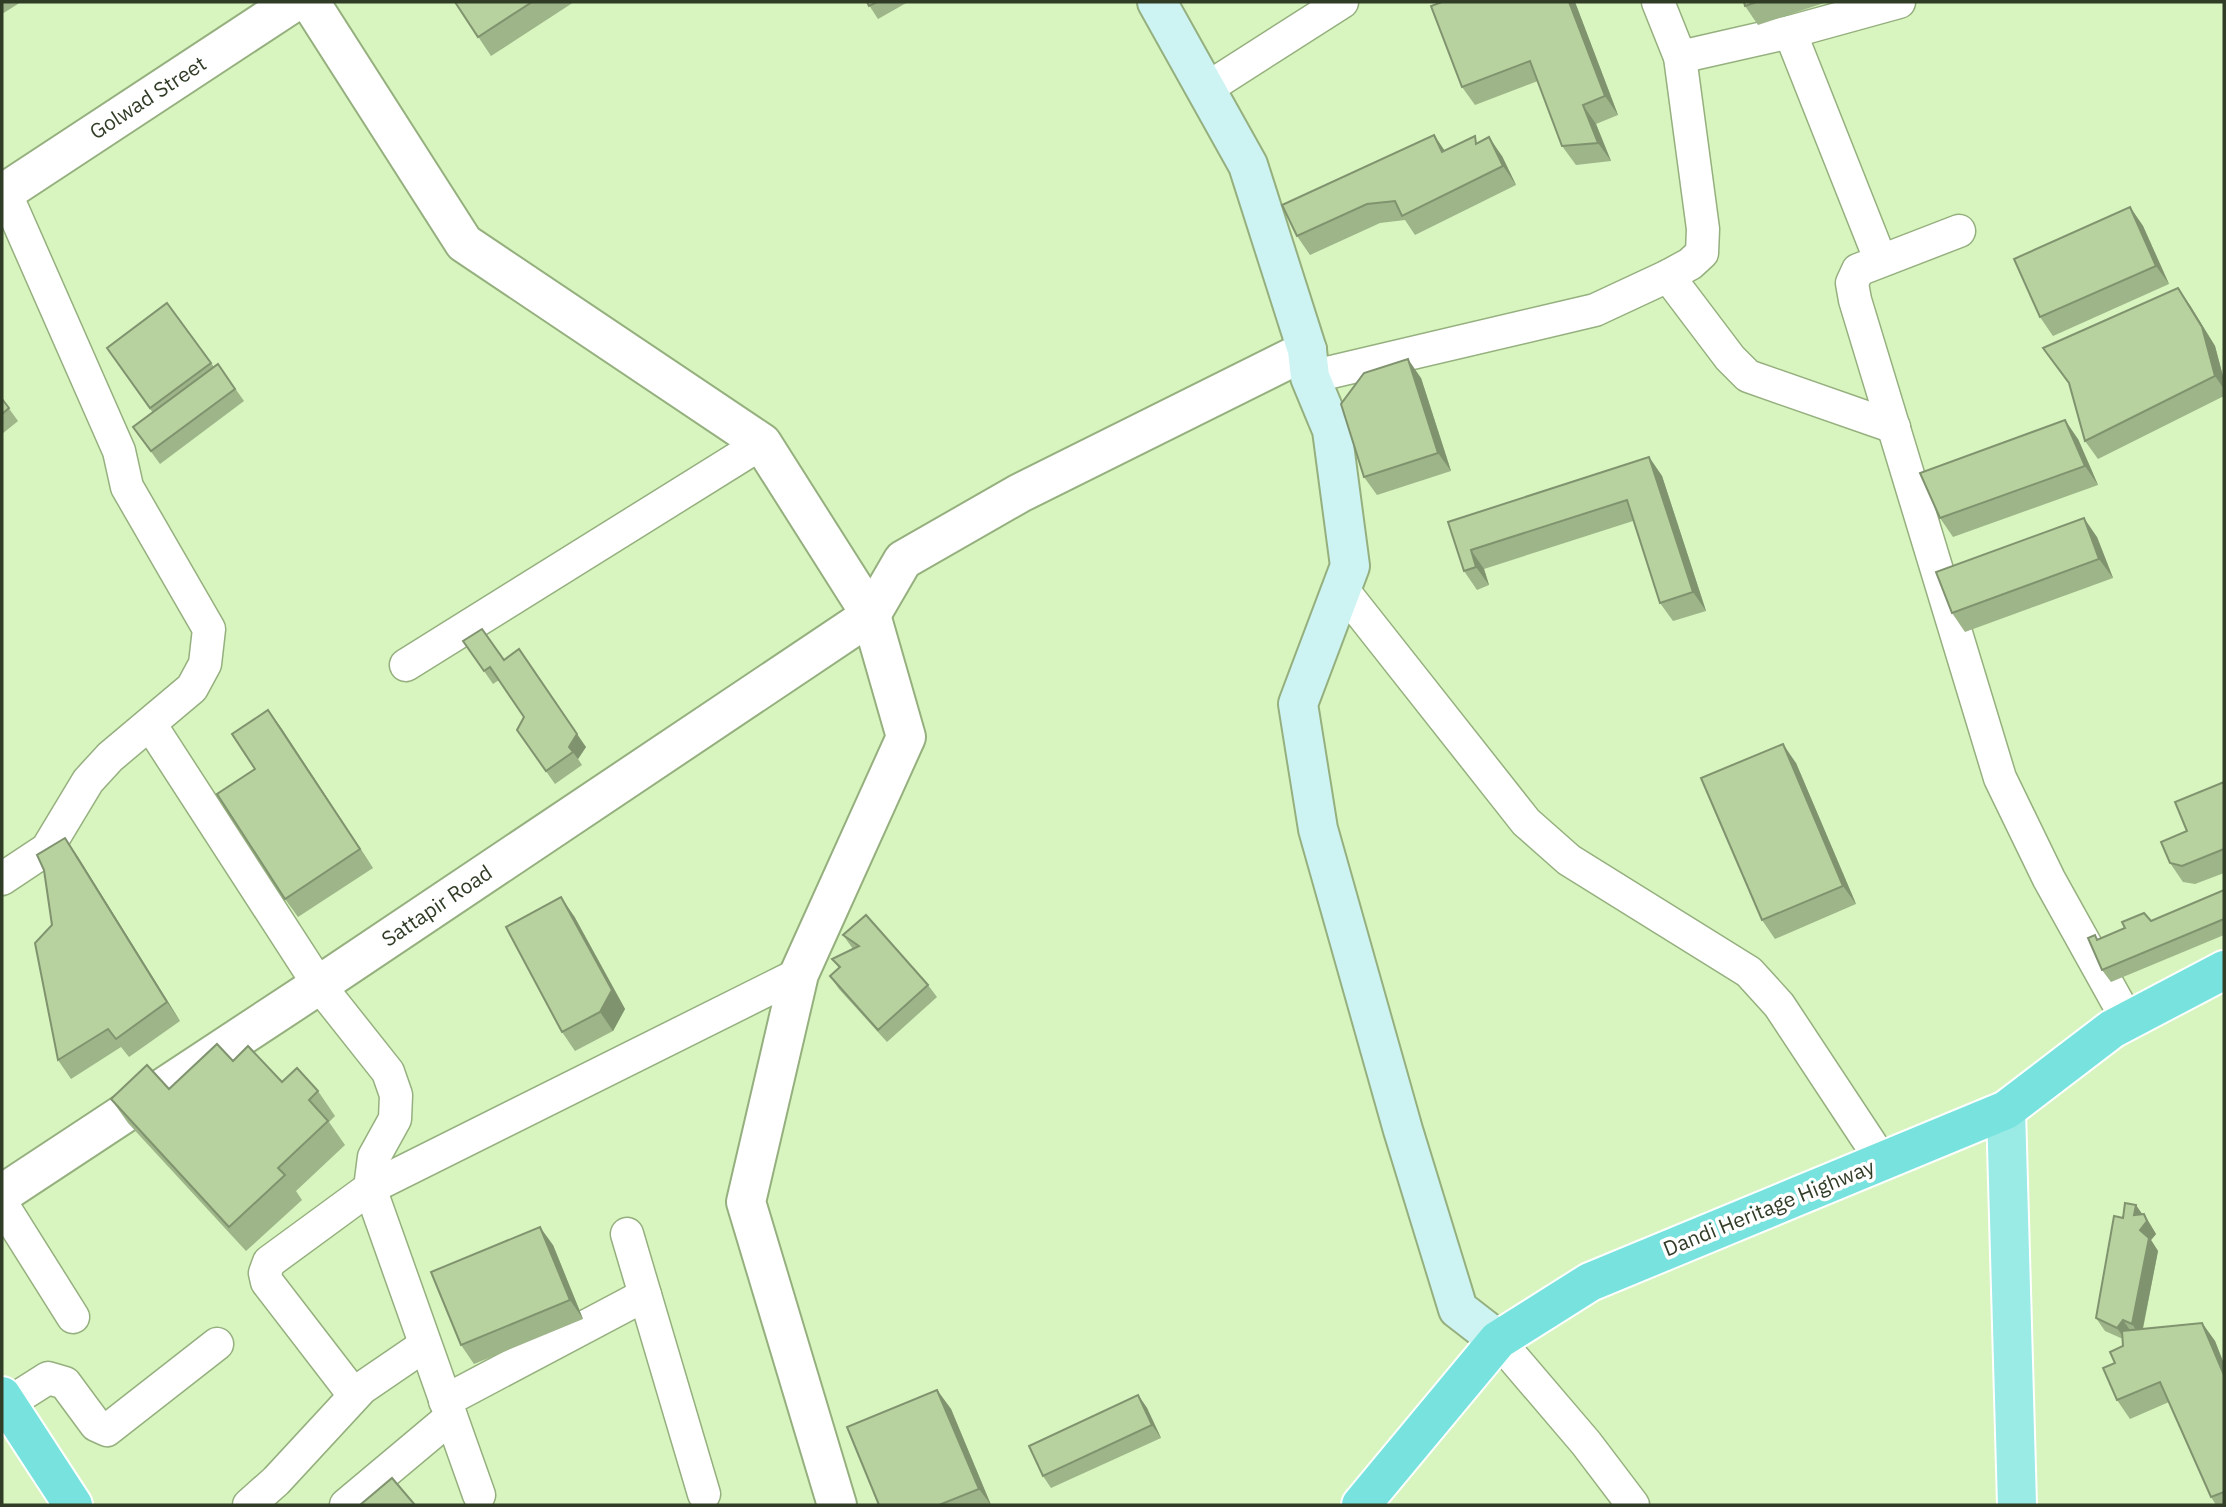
<svg xmlns="http://www.w3.org/2000/svg" width="2226" height="1507" viewBox="0 0 2226 1507" font-family="'IBM Plex Sans',sans-serif">
  <style>
    .lines { fill: none; stroke-linecap: round; stroke-linejoin: round }
    .minor-casing { stroke: #95b07e; stroke-width: 35 }
    .tertiary-casing { stroke: #95b07e; stroke-width: 42 }
    .secondary-casing { stroke: #95b07e; stroke-width: 42 }
    .primary-casing { stroke: #fff; stroke-width: 42 }
    .trunk-casing { stroke: #fff; stroke-width: 42 }
    .minor { stroke: #fff; stroke-width: 32 }
    .tertiary { stroke: #fff; stroke-width: 38 }
    .secondary { stroke: #cdf4f3; stroke-width: 38 }
    .primary { stroke: #9aeae6; stroke-width: 38 }
    .trunk { stroke: #78e3de; stroke-width: 38 }
    .wall { fill: #9db588 }
    .shaded-wall { fill: #80936f }
    .building { fill: #b7d29e; stroke: #80936f; stroke-width: 2 }
    .labels { text-anchor: middle; stroke-width: 7; stroke-linejoin: round; paint-order: stroke }
    .street-label { font-size: 21px; fill: #313c27; stroke: #fff }
  </style>
  <rect width="100%" height="100%" fill="#d8f4bf"/>
  <g class="lines">
    <g class="minor-casing">
      <g id="minor">
        <path d="M1790,32L1880,259"/>
        <path d="M1680,57L1790,32L1899,2"/>
        <path d="M1206,89L1342,2"/>
        <path d="M1959,231L1858,270L1852,283L1855,300L2000,778L2049,879L2128,1021"/>
        <path d="M1668,276L1730,358L1748,376L1894,427"/>
        <path d="M1310,377L1595,310L1668,276L1690,264L1702,253L1703,229L1680,57L1658,2"/>
        <path d="M1342,589L1526,822L1569,860L1749,972L1779,1005L1882,1161"/>
        <path d="M406,665L762,443"/>
        <path d="M150,724L319,985L388,1072L396,1095L395,1119L374,1157L370,1188L479,1495"/>
        <path d="M2,879L47,849L88,781L110,757L192,688L205,664L209,629L127,487L119,451L5,192"/>
        <path d="M2,1204L73,1317"/>
        <path d="M627,1234L704,1494"/>
        <path d="M1498,1340L1586,1443L1633,1505"/>
        <path d="M354,1395L267,1282L265,1273L269,1262L370,1188L799,974"/>
        <path d="M445,1401L645,1295"/>
        <path d="M7,1404L48,1378L65,1383L96,1425L107,1430L217,1344"/>
        <path d="M249,1505L276,1481L362,1388L425,1345"/>
        <path d="M346,1505L451,1417"/>
      </g>
    </g>
    <g class="tertiary-casing">
      <g id="tertiary">
        <path d="M310,2L464,243L762,443L871,615L906,737L799,974L746,1202L837,1505"/>
        <path d="M2,194L294,2"/>
        <path d="M2,1194L319,985L871,615L903,560L1020,493L1307,350"/>
      </g>
    </g>
    <g class="secondary-casing">
      <path id="secondary" d="M1157,2L1248,165L1307,350L1310,377L1332,430L1350,566L1298,704L1318,829L1403,1130L1458,1309L1498,1340"/>
    </g>
    <g class="primary-casing">
      <path id="primary" d="M2006,1110L2017,1505"/>
    </g>
    <g class="trunk-casing">
      <g id="trunk">
        <path d="M2,1396L73,1505"/>
        <path d="M1361,1505L1498,1340L1590,1282L2006,1110L2112,1029L2224,970"/>
      </g>
    </g>
    <use href="#minor" class="minor"/>
    <use href="#tertiary" class="tertiary"/>
    <use href="#secondary" class="secondary"/>
    <use href="#primary" class="primary"/>
    <use href="#trunk" class="trunk"/>
  </g>
  <g class="wall">
    <path d="M2,2H21L2,14Z"/>
    <path d="M455,2H574L491,56Z"/>
    <path d="M867,2H908L878,19Z"/>
    <path d="M1575,2L1618,115L1596,124L1611,161L1576,165L1562,146L1538,81L1475,105L1462,87Z"/>
    <path d="M1744,2H1827L1758,25L1745,6Z"/>
    <path d="M1434,135L1444,150L1479,142L1502,156L1516,185L1415,235L1405,220L1380,223L1310,255L1297,236Z"/>
    <path d="M2130,207L2143,226L2169,284L2053,336L2040,317Z"/>
    <path d="M2178,288L2191,307L2215,346L2224,380V396L2098,459L2085,441L2070,384L2043,348Z"/>
    <path d="M167,303L214,367L218,364L244,401L160,464L133,427L153,413L107,348Z"/>
    <path d="M1421,378L1451,471L1377,495L1364,477Z"/>
    <path d="M2,399L18,421L2,434Z"/>
    <path d="M2078,439L2098,485L1953,537L1940,518Z"/>
    <path d="M1649,457L1662,476L1706,611L1673,621L1660,603L1633,521L1484,569L1489,585L1477,590L1464,571L1448,522Z"/>
    <path d="M2097,537L2113,578L1965,632L1952,613Z"/>
    <path d="M463,641L504,660L586,747L578,759L582,765L555,784L517,730L524,717L499,680L493,684Z"/>
    <path d="M268,710L373,868L298,917L285,899L255,769Z"/>
    <path d="M1796,763L1856,904L1775,939L1762,920Z"/>
    <path d="M2224,782V873L2195,884L2183,882L2170,863L2187,831Z"/>
    <path d="M65,838L78,857L180,1021L129,1057L121,1047L71,1079L58,1060L52,925Z"/>
    <path d="M2224,890V935L2111,982L2102,970L2095,935L2098,939L2151,921Z"/>
    <path d="M574,916L625,1009L613,1031L575,1051L562,1032Z"/>
    <path d="M843,935L928,985L937,997L887,1042L839,989L830,976L839,968L832,959L853,949Z"/>
    <path d="M282,1082L318,1091L335,1116L329,1122L345,1145L296,1191L302,1200L246,1251L128,1123L111,1099L169,1089Z"/>
    <path d="M2144,1214L2156,1234L2151,1240L2158,1251L2143,1329L2202,1323L2215,1341L2224,1364V1505H2216L2211,1497L2169,1402L2130,1419L2117,1400L2115,1363L2123,1346V1339L2105,1331L2096,1318L2123,1218Z"/>
    <path d="M553,1245L583,1319L474,1364L461,1345Z"/>
    <path d="M937,1390L951,1409L991,1505H879Z"/>
    <path d="M1138,1395L1147,1408L1161,1438L1051,1488L1043,1476Z"/>
  </g>
  <g class="shaded-wall">
    <path d="M1569,2H1575L1618,115L1605,96Z"/>
    <path d="M1583,105L1596,124L1611,161L1598,143Z"/>
    <path d="M1434,135L1447,154L1442,152Z"/>
    <path d="M1489,137L1502,156L1516,185L1503,166Z"/>
    <path d="M2130,207L2143,226L2169,284L2156,266Z"/>
    <path d="M2178,288L2191,307L2215,346L2224,380V389L2215,376Z"/>
    <path d="M1408,359L1421,378L1451,471L1438,453Z"/>
    <path d="M2065,420L2078,439L2098,485L2085,466Z"/>
    <path d="M1649,457L1662,476L1706,611L1693,592Z"/>
    <path d="M2084,518L2097,537L2113,578L2099,559Z"/>
    <path d="M1471,550L1484,569L1489,585L1476,567Z"/>
    <path d="M519,649L586,747L578,759L569,747Z"/>
    <path d="M268,710L282,729L373,868L360,849Z"/>
    <path d="M1783,744L1796,763L1856,904L1843,886Z"/>
    <path d="M65,838L78,857L180,1021L167,1002Z"/>
    <path d="M561,897L574,916L625,1009L613,1031L600,1012Z"/>
    <path d="M2136,1205L2145,1218L2144,1214L2156,1234L2151,1240L2158,1251L2141,1337L2132,1324L2140,1230L2134,1215Z"/>
    <path d="M540,1227L553,1245L583,1319L570,1300Z"/>
    <path d="M2123,1320L2132,1333L2126,1341L2117,1328Z"/>
    <path d="M2202,1323L2215,1341L2224,1364V1375Z"/>
    <path d="M937,1390L951,1409L991,1505L979,1489Z"/>
    <path d="M1138,1395L1147,1408L1161,1438L1152,1425Z"/>
  </g>
  <g class="building">
    <path d="M455,2H532L478,37Z"/>
    <path d="M867,2H877L869,6Z"/>
    <path d="M1442,2H1569L1605,96L1583,105L1598,143L1562,146L1530,61L1462,87L1431,6Z"/>
    <path d="M1744,2H1757L1745,6Z"/>
    <path d="M1434,135L1442,152L1475,136L1476,144L1489,137L1503,166L1402,216L1395,201L1367,204L1297,236L1282,205Z"/>
    <path d="M2130,207L2156,266L2040,317L2014,259Z"/>
    <path d="M2178,288L2202,327L2215,376L2085,441L2069,383L2043,348Z"/>
    <path d="M167,303L211,363L150,408L107,348Z"/>
    <path d="M1408,359L1438,453L1364,477L1341,404L1364,373Z"/>
    <path d="M218,364L235,389L151,451L133,427Z"/>
    <path d="M2,399L9,408L2,414Z"/>
    <path d="M2065,420L2085,466L1940,518L1920,473Z"/>
    <path d="M1649,457L1693,592L1660,603L1627,500L1471,550L1476,567L1464,571L1448,522Z"/>
    <path d="M2084,518L2099,559L1952,613L1936,572Z"/>
    <path d="M482,629L504,660L519,649L577,734L569,747L573,752L546,771L517,730L524,717L490,667L484,671L463,641Z"/>
    <path d="M268,710L360,849L285,899L217,794L255,769L232,734Z"/>
    <path d="M1783,744L1843,886L1762,920L1701,778Z"/>
    <path d="M2224,782V849L2182,866L2170,863L2161,842L2187,831L2175,802Z"/>
    <path d="M65,838L167,1002L116,1039L108,1029L58,1060L35,943L52,925L44,870L37,855Z"/>
    <path d="M2224,890V919L2102,970L2088,938L2095,935L2097,940L2125,928L2122,922L2144,913L2151,921Z"/>
    <path d="M561,897L612,990L600,1012L562,1032L506,927Z"/>
    <path d="M866,915L928,985L878,1030L830,976L840,967L832,959L859,946L843,935Z"/>
    <path d="M217,1044L233,1061L248,1046L282,1082L297,1068L318,1091L309,1100L328,1121L278,1168L285,1175L229,1227L111,1099L147,1065L169,1089Z"/>
    <path d="M2125,1203L2136,1205L2134,1215L2144,1214L2147,1221L2140,1230L2149,1238L2132,1324L2123,1320L2117,1328L2096,1318L2114,1216L2123,1218Z"/>
    <path d="M540,1227L570,1300L461,1345L431,1272Z"/>
    <path d="M2202,1323L2224,1375V1492L2211,1497L2160,1382L2117,1400L2103,1368L2115,1363L2110,1352L2123,1346L2122,1331Z"/>
    <path d="M937,1390L979,1489L939,1505H879L847,1427Z"/>
    <path d="M1138,1395L1152,1425L1043,1476L1029,1446Z"/>
    <path d="M392,1478L415,1505H360Z"/>
  </g>
  <g class="labels">
    <g class="street-label">
      <text transform="translate(148 98) rotate(-33)" y="7">Golwad Street</text>
      <text transform="translate(437 906) rotate(-34)" y="7">Sattapir Road</text>
      <text transform="translate(1769 1208) rotate(-22)" y="7">Dandi Heritage Highway</text>
    </g>
  </g>
  <rect width="2226" height="1507" fill="none" stroke="#313c27" stroke-width="7"/>
</svg>
